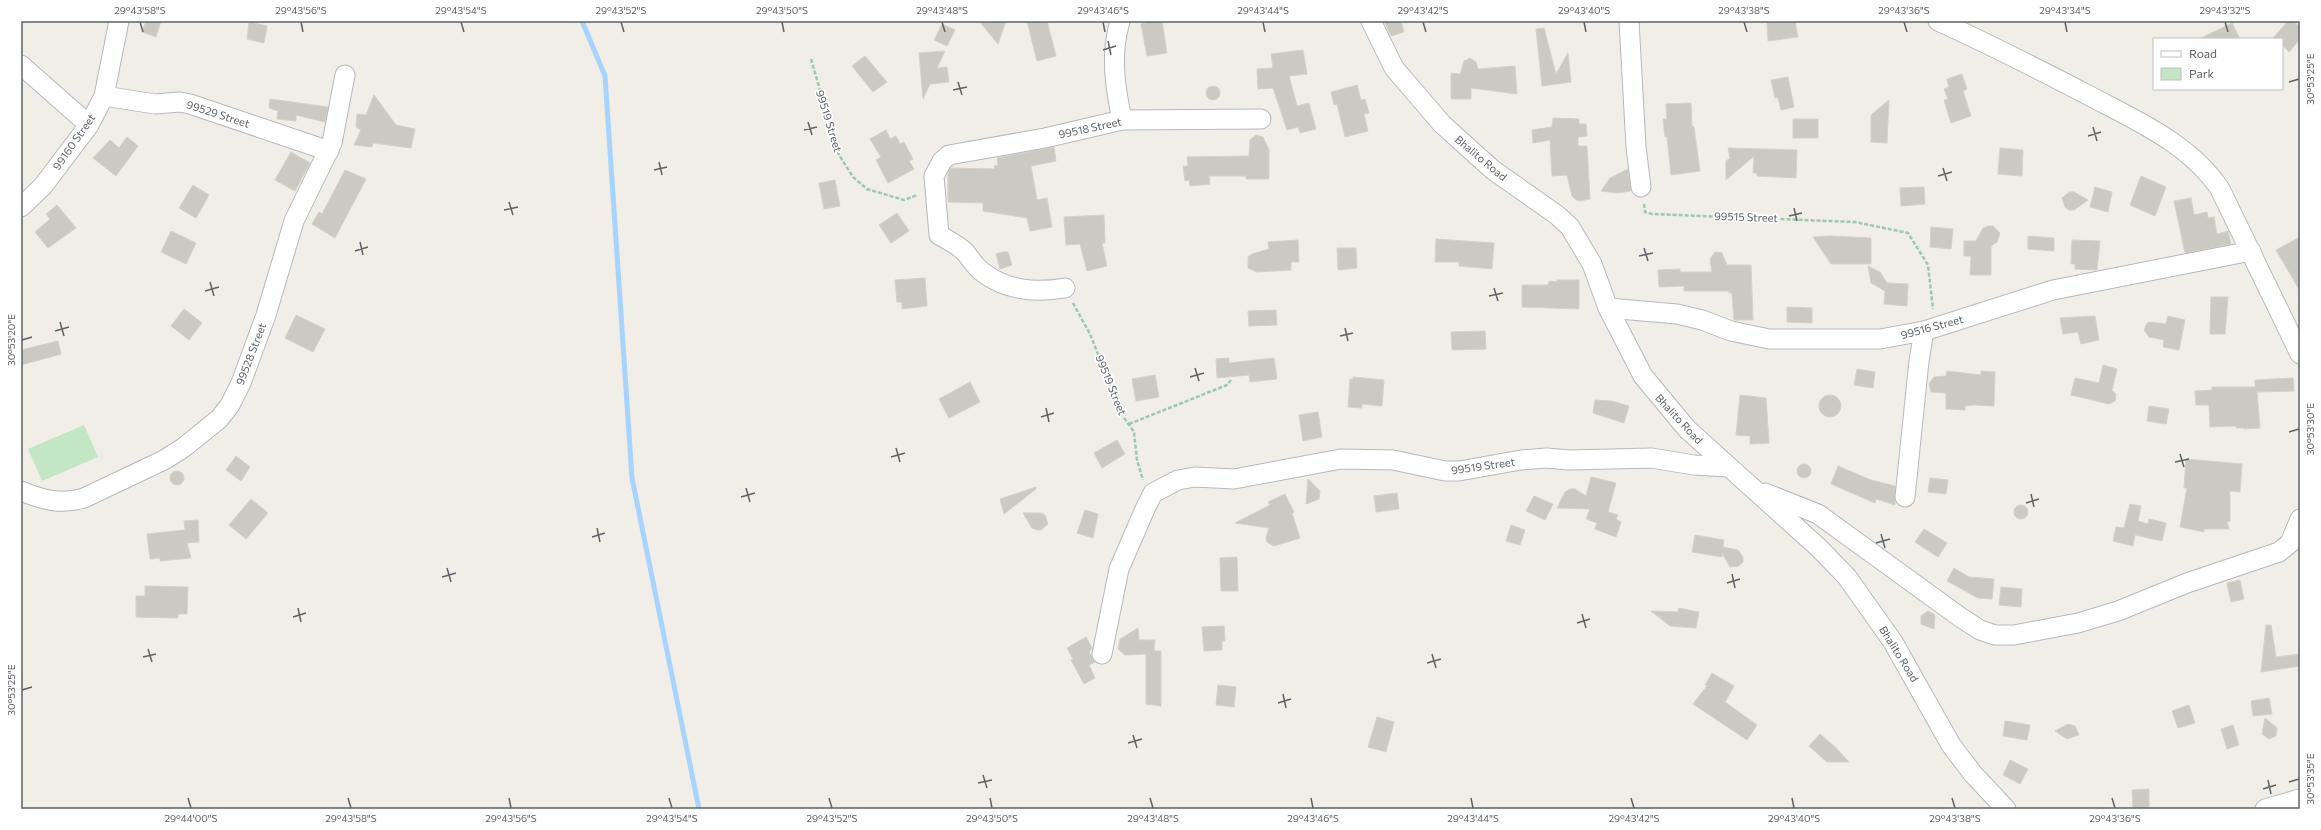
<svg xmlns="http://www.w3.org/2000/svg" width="2321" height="830" viewBox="0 0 2321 830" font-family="Commissioner,sans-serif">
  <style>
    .green { fill: #c3e7c5 }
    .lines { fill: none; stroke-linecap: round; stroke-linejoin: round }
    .stream { stroke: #a7d3ff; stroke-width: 5 }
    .building { fill: #cbcac2; stroke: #d5d1c4 }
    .minor-casing { stroke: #b7b8bd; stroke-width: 21 }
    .path { stroke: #9cc8ac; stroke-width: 2.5; stroke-dasharray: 4 2; stroke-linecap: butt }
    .minor { stroke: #fff; stroke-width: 19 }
    .ticks { fill: none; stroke: #5e6167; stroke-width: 1.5 }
    .labels { text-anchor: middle; stroke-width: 3.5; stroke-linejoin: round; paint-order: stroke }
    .street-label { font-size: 11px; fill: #5e6167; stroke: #fff }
    .neatline { fill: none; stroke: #5e6167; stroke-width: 1.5 }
    .ticks-label { font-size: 10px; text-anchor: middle; fill: #5e6167 }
  </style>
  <rect width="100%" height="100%" fill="#f0eee6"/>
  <path class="green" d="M84,425L98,457L42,481L28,449Z"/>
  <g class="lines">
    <path class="stream" d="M582,21L605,76L632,478L699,809"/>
  </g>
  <g class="building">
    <path d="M146,21H161L156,37L142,32Z"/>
    <path d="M979,21H1006L998,44Z"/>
    <path d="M1027,21H1047L1056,56L1037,61Z"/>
    <path d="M1145,21H1162L1167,53L1147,56L1141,24L1146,23Z"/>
    <path d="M1384,21H1401L1404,32L1391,36Z"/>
    <path d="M1767,21H1795L1798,37L1768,41Z"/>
    <path d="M2288,21H2293L2300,27V39L2289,52L2282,45V39L2273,38Z"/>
    <path d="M249,22L267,26L264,43L247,39Z"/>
    <path d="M2232,23L2240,39H2199Z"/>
    <path d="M942,24L955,30L947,46L934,40Z"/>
    <path d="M1544,28L1556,74L1568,53L1571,82L1542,86L1536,29Z"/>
    <path d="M1303,50L1307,74L1289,76L1297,106L1309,103L1316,129L1300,133L1298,127L1287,130L1273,88L1258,89L1257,69L1273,68L1271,54Z"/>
    <path d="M945,51L937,68L947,67L949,82L930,84L923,99L919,53Z"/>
    <path d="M865,56L887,82L873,92L852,66Z"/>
    <path d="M1470,58L1476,62L1478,69L1515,66L1517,94L1471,88V99H1451V73L1460,74L1464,61Z"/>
    <path d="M1962,74L1967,89L1963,91L1971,116L1951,123L1944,100L1948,99L1944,89L1949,87L1947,79Z"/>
    <path d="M1788,77L1794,107L1781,110L1778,98H1775L1771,80Z"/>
    <path d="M1357,85L1361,100L1365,99L1369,113L1364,114L1368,131L1345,137L1337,104L1334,105L1331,92Z"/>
    <circle cx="1213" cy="93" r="7"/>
    <path d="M374,95L396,125L415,129L411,148L373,143L372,147L354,145L361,130L356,127L357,114L366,115Z"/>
    <path d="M270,99L328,107L325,122L296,115V121L277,119L278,111L269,108Z"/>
    <path d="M1889,100L1887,143L1871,142V115Z"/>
    <path d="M1691,103L1692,126L1694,127L1700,171L1671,175L1667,137H1665L1663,119H1667L1666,104Z"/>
    <path d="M1553,118L1579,119V124H1586L1587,136L1578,137V146H1587L1590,199L1579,201L1575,199L1572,196L1567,175L1552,176L1550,140L1533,143L1532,130L1552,127Z"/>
    <rect x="1793" y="119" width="25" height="19"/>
    <path d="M886,130L890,139L896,136L900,144L904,142L913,159L909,161L914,169L888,183L876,160L881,157L870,139Z"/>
    <path d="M1256,135L1263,137L1269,150V179H1246V176H1209L1210,184L1190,186L1189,180L1185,181L1183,166H1188L1187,157L1249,156L1250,140Z"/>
    <path d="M127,137L138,146L116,176L93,158L110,140L119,148Z"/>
    <path d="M1054,147L1056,161L1031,166L1037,200L1047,198L1052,227L1030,231L1027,218L983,211V203L948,202V172L951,168L995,169L994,166L998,165L997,158Z"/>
    <path d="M1728,148L1797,150L1796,178L1757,176V173H1753L1754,156L1726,180V161L1730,158Z"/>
    <path d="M2000,148L2023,150L2022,176L1998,174Z"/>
    <path d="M291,152L310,163L295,191L275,180Z"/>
    <path d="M1628,169L1631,191L1617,193L1601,191L1610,178Z"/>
    <path d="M345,170L366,179L335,238L312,224L319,212L322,214Z"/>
    <path d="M2141,176L2166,187L2155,216L2130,205Z"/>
    <path d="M835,180L840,206L824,209L819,183Z"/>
    <path d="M193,185L209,195L196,218L179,208Z"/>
    <path d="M1924,187L1925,204L1901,206L1900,188Z"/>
    <path d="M2095,187L2112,192L2108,212L2090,207Z"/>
    <path d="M2069,192H2074L2088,200L2074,210H2069L2065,207L2062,198Z"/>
    <path d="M2191,198L2194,215L2207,212L2208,218L2214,217L2217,234L2228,231L2231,244L2185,253L2174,201Z"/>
    <path d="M57,205L76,228L48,248L35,232L50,219L46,214Z"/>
    <path d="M897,213L909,231L891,243L879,225Z"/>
    <path d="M1104,215L1105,243H1102L1107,266L1087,271L1080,244L1066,245L1064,217Z"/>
    <path d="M1988,226H1993L2000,233L1997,242L1991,246V275H1970L1971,256H1964V241H1976L1983,228Z"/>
    <path d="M1931,227L1953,229L1951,249L1930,247Z"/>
    <path d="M171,231L196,243L186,264L161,252Z"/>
    <path d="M1830,236L1871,238V264H1831L1813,237Z"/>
    <path d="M2028,236L2054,238V251L2028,249Z"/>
    <path d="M2300,237V291L2276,250Z"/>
    <path d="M1436,239L1494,243L1492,269L1459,266V262H1435Z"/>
    <path d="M1298,240L1299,262H1291V270L1257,272L1248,268V257L1252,254L1269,249L1268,242Z"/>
    <path d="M2072,240L2100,241L2097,270L2075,269V264H2071Z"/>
    <path d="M1337,248H1356L1357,268L1338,270Z"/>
    <path d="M1003,252H1008L1012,265L1000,269L996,254Z"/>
    <path d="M1715,252L1722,253L1727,265H1751L1753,320H1734L1732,293H1729V291H1684V286L1659,287L1658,270L1680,269V272H1712L1710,259Z"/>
    <path d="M1868,266L1880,272L1887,283L1908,284L1907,306L1884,304L1885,291L1871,283Z"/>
    <path d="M925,278L927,306L902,309V302H897L895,280Z"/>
    <path d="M1557,280H1579V309L1522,307V285H1548L1549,281L1557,282Z"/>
    <path d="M2211,297H2228L2225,334H2210Z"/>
    <path d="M1787,307L1812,308V323L1787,322Z"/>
    <path d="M184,309L202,323L189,340L171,326Z"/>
    <path d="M1276,310L1277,325L1249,326L1248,311Z"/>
    <path d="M296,315L325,329L313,352L285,338Z"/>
    <path d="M2095,316L2099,340L2081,344L2078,332L2063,334L2060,318Z"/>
    <path d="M2168,316L2185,320L2179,350L2163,347L2164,340L2149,337L2144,330L2147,323L2151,322L2166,324Z"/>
    <path d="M1485,331L1486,349L1452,350L1451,332Z"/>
    <path d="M58,341L61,354L21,365V350Z"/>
    <path d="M1229,358V363L1274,358L1277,379L1250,382L1249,375L1217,378L1216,359Z"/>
    <path d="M2103,365L2117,369L2112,390L2116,394L2115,401L2109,404L2071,395L2075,378L2099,383Z"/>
    <path d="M1857,369L1875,372L1873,388L1854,385Z"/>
    <path d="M1947,371L1981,375V371L1995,372L1994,406L1974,405L1965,406V410L1946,409V393L1931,392L1929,384L1934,377L1946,376Z"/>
    <path d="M1155,375L1159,397L1136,401L1132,379Z"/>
    <path d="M1353,377L1384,380L1382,406L1362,404V408L1348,407L1350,379H1353Z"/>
    <path d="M2293,378L2294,391L2257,392L2260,428L2244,429V428H2236V426L2210,427L2209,405H2196L2195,391L2212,390V387H2255V380Z"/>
    <path d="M970,382L980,402L949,418L939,399Z"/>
    <circle cx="1830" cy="406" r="11"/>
    <path d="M1740,395L1766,398L1769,443L1750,444V436L1736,435Z"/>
    <path d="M1595,400L1611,401L1629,406L1624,423L1593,413Z"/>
    <path d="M2149,406L2169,409L2166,424L2147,421Z"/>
    <path d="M1318,412L1322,437L1303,441L1299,415Z"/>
    <path d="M1117,440L1125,454L1102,468L1094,453Z"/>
    <path d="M236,456L250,467L241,481L226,470Z"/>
    <path d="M2186,459L2242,464L2240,492L2230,491V521L2227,522L2229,529H2204V532L2180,527L2187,488H2184Z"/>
    <circle cx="1804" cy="471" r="7"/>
    <path d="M1838,466L1871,480L1895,486V505L1876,499L1875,503L1831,484Z"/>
    <circle cx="177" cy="478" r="7"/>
    <path d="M1591,477L1616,483L1608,512L1618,515L1616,519L1621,522L1616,537L1595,529L1597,523L1586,519L1590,509L1557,508L1565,492L1570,489H1575L1586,496Z"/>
    <path d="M1930,478L1948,480L1946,494L1928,492Z"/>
    <path d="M1308,479L1320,491L1319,499L1306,504Z"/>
    <path d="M1036,487V489L1004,514L1000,499Z"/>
    <path d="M1397,493L1399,509L1376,512L1374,496Z"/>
    <path d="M1285,494L1294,512L1292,513L1300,538L1274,546L1267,542L1266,538L1269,528L1235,523L1270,505L1268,502Z"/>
    <path d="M1534,496L1553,504L1545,520L1526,511Z"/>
    <path d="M251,499L268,513L246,539L229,525Z"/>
    <path d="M2130,504L2141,506L2138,521L2148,524L2149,519L2166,523L2162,541L2135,535L2133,546L2113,541L2116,527L2124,528Z"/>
    <circle cx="2021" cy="512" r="7"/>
    <path d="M1085,510L1098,514L1093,538L1077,533Z"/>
    <path d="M1023,513H1041L1045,515L1048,524L1041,530H1037L1032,528Z"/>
    <path d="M198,520L199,542L187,543L191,558L160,561V558L150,559L147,534L185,530L184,521Z"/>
    <path d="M1511,525L1525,530L1520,545L1506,541Z"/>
    <path d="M1924,529L1947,543L1938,557L1915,542Z"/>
    <path d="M1695,535L1724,540L1723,547L1738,550L1743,557V562L1739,566L1730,567L1722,553V557L1692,552Z"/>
    <path d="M1237,557L1238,591H1221L1220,558Z"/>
    <path d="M1954,568L1969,577L1994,579L1992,599L1978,598L1947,581Z"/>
    <path d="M2240,580L2244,599L2231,602L2227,583Z"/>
    <path d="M145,586L188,587L187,614H178V618L136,617V596H145Z"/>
    <path d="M2001,587L2022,589L2021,607L1999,605Z"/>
    <path d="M1679,608L1699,612L1696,628L1670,626L1651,611L1678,612Z"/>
    <path d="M1928,611L1935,615L1934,629L1921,624V616Z"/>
    <path d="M2266,625H2271L2276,657L2300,654V666L2261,672Z"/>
    <path d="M1224,626L1225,641H1222V650L1204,651L1202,627Z"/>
    <path d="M1138,628L1139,640H1155L1154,651H1161V706L1146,704V654L1125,655L1118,649L1120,639Z"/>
    <path d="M1086,637L1092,648L1089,652L1095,662L1089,665L1095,678L1084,684L1071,660L1073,659L1067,648Z"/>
    <path d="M1712,673L1734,686L1725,702L1757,725L1747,740L1693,704L1707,686L1705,685Z"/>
    <path d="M1218,685L1236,687L1234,707L1216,705Z"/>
    <path d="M2269,698L2272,714L2253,716L2251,701Z"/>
    <path d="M2189,705L2195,723L2178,728L2172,711Z"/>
    <path d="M1377,717L1394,722L1386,752L1368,747Z"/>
    <path d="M2265,718L2277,728L2276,736L2269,739L2262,734Z"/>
    <path d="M2005,721L2030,725L2027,740L2003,736Z"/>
    <path d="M2068,724L2075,726L2079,735L2067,739L2055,731Z"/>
    <path d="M2233,725L2239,745L2227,749L2221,729Z"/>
    <path d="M1820,734L1836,748L1849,762H1827L1809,746Z"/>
    <path d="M2010,760L2028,769L2020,784L2003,775Z"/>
    <path d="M2149,789V809H2133L2132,790Z"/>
  </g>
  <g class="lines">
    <g class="minor-casing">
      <g id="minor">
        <path d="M1120,21C1110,55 1115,86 1122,120"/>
        <path d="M1371,21L1394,68L1442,124L1493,170L1557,215L1570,227L1592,264L1608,308L1643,376L1687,429L1819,548L1847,577L1893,642L1951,745L1973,774L2006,809"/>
        <path d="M1629,21L1636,147L1641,187"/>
        <path d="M1938,21C1989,44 2038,69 2088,95C2135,120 2189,143 2220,189L2300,354"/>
        <path d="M21,65L89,125"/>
        <path d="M104,96L155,104L180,102L190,104L329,151"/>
        <path d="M21,207L43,186L89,125L104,96L119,21"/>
        <path d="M1065,288C1035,293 1006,291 981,271C975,266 970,258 965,252C958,245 948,240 939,235L934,176L942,161L949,155L1045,138L1122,120L1261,119"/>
        <path d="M1608,308L1677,314L1702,320L1731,331L1769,339H1880L1924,331L2053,290L2251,251"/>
        <path d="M21,491C43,500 61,505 84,498L164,460L183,448L219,419L230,405L241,383L266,315L294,221L332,143L345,75"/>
        <path d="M1765,493L1818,514L1960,617L1980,630L1995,635H2014L2078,623L2118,611L2187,583L2279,552L2290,543L2300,519"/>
        <path d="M1905,497L1919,361L1924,331"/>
        <path d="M1102,654L1119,569L1145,509L1153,493L1178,480L1195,477L1234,479L1341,459L1393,460L1445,471H1459L1521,460L1547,458L1569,460L1651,458L1694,465L1727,467"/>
        <path d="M2265,809L2300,799"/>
      </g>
    </g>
    <g class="path">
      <path d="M811,59L839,155L853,177L867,189L904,200L917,195"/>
      <path d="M1644,204L1645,212L1652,214L1855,222L1908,233L1928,265L1933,309"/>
      <path d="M1073,303L1090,334L1122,415L1134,432L1137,460L1143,480"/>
      <path d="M1129,424L1227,385L1231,380"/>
    </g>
    <use href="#minor" class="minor"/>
  </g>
  <path class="ticks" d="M140,22L143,32M301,22L303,32M461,22L464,32M621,22L624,32M782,22L784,32M942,22L945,32M1103,22L1105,32M1263,22L1265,32M1423,22L1426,32M1584,22L1586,32M1744,22L1747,32M1904,22L1907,32M2065,22L2067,32M2225,22L2228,32M1108,41L1111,55M1103,50L1116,46M958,82L962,95M2289,82L2299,79M953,90L967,87M808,122L812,135M2093,127L2097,141M804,130L817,127M2088,136L2101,132M659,162L662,175M1943,168L1947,181M654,170L667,167M1938,176L1952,172M509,202L513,215M1794,208L1797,221M504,210L518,207M1789,216L1802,213M360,242L363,255M1644,248L1648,261M355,251L368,247M1639,256L1653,253M210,282L214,296M1494,288L1498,301M205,291L219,287M1489,296L1503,293M60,322L64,336M1345,328L1348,341M55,331L69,327M1340,336L1353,333M22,340L32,337M1195,368L1199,381M1190,377L1204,373M1046,408L1049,422M1041,417L1054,413M2289,432L2299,429M896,448L900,462M2180,454L2184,467M891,457L905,453M2175,462L2189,459M746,488L750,502M2031,494L2034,507M741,497L755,493M2026,503L2039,499M597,528L600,542M1881,534L1885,548M592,537L605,533M1876,543L1890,539M447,568L451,582M1732,574L1735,588M442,577L456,573M1727,583L1740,579M298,608L301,622M1582,614L1586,628M293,617L306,613M1577,623L1590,619M148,649L152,662M1432,654L1436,668M143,657L156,654M1427,663L1441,659M22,690L32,687M1283,694L1286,708M1278,703L1291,699M1133,735L1137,748M1128,743L1142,739M983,775L987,788M2268,780L2271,794M2289,782L2299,779M978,783L992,780M2263,789L2276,785M188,798L191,808M348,798L351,808M509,798L511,808M669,798L672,808M829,798L832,808M990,798L992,808M1150,798L1153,808M1311,798L1313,808M1471,798L1473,808M1631,798L1634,808M1792,798L1794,808M1952,798L1955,808M2112,798L2115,808"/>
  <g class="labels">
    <g class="street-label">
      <text transform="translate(218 114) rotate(18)" y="4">99529 Street</text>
      <text transform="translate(829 121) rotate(73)" y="4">99519 Street</text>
      <text transform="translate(1090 128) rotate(-12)" y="4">99518 Street</text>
      <text transform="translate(74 142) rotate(-55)" y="4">99160 Street</text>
      <text transform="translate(1481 158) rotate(40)" y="4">Bhalito Road</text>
      <text transform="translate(1746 217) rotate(2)" y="4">99515 Street</text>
      <text transform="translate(1932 327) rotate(-15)" y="4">99516 Street</text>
      <text transform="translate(251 354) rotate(-69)" y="4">99528 Street</text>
      <text transform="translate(1111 385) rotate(68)" y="4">99519 Street</text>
      <text transform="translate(1679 419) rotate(47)" y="4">Bhalito Road</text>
      <text transform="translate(1483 466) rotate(-8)" y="4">99519 Street</text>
      <text transform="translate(1899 654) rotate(58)" y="4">Bhalito Road</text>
    </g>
  </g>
  <rect width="2321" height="830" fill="none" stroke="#ffffff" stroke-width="44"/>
  <rect x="2153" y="38" width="130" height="52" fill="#ffffff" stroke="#bfc0c2"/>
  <rect x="2161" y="51" width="20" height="6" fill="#ffffff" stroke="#bfc0c2"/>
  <text x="2189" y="58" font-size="12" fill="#5e6167">Road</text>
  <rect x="2161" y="68" width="20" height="12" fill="#c3e7c5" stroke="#bfc0c2"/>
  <text x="2189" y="78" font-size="12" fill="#5e6167">Park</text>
  <rect x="22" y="22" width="2277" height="786" class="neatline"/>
  <g class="ticks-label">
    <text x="140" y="14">29°43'58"S</text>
    <text x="301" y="14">29°43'56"S</text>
    <text x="461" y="14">29°43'54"S</text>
    <text x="621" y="14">29°43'52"S</text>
    <text x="782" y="14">29°43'50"S</text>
    <text x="942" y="14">29°43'48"S</text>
    <text x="1103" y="14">29°43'46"S</text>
    <text x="1263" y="14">29°43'44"S</text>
    <text x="1423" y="14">29°43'42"S</text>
    <text x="1584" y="14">29°43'40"S</text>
    <text x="1744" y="14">29°43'38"S</text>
    <text x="1904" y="14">29°43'36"S</text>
    <text x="2065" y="14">29°43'34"S</text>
    <text x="2225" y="14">29°43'32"S</text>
    <text transform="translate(2310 79) rotate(-90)" y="4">30°53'25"E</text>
    <text transform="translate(11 340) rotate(-90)" y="4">30°53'20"E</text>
    <text transform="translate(2310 429) rotate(-90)" y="4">30°53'30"E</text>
    <text transform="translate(11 690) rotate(-90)" y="4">30°53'25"E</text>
    <text transform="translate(2310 779) rotate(-90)" y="4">30°53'35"E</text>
    <text x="191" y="822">29°44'00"S</text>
    <text x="351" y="822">29°43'58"S</text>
    <text x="511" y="822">29°43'56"S</text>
    <text x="672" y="822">29°43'54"S</text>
    <text x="832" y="822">29°43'52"S</text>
    <text x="992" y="822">29°43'50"S</text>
    <text x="1153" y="822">29°43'48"S</text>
    <text x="1313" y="822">29°43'46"S</text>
    <text x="1473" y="822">29°43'44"S</text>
    <text x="1634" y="822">29°43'42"S</text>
    <text x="1794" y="822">29°43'40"S</text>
    <text x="1955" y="822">29°43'38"S</text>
    <text x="2115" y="822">29°43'36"S</text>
  </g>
</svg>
